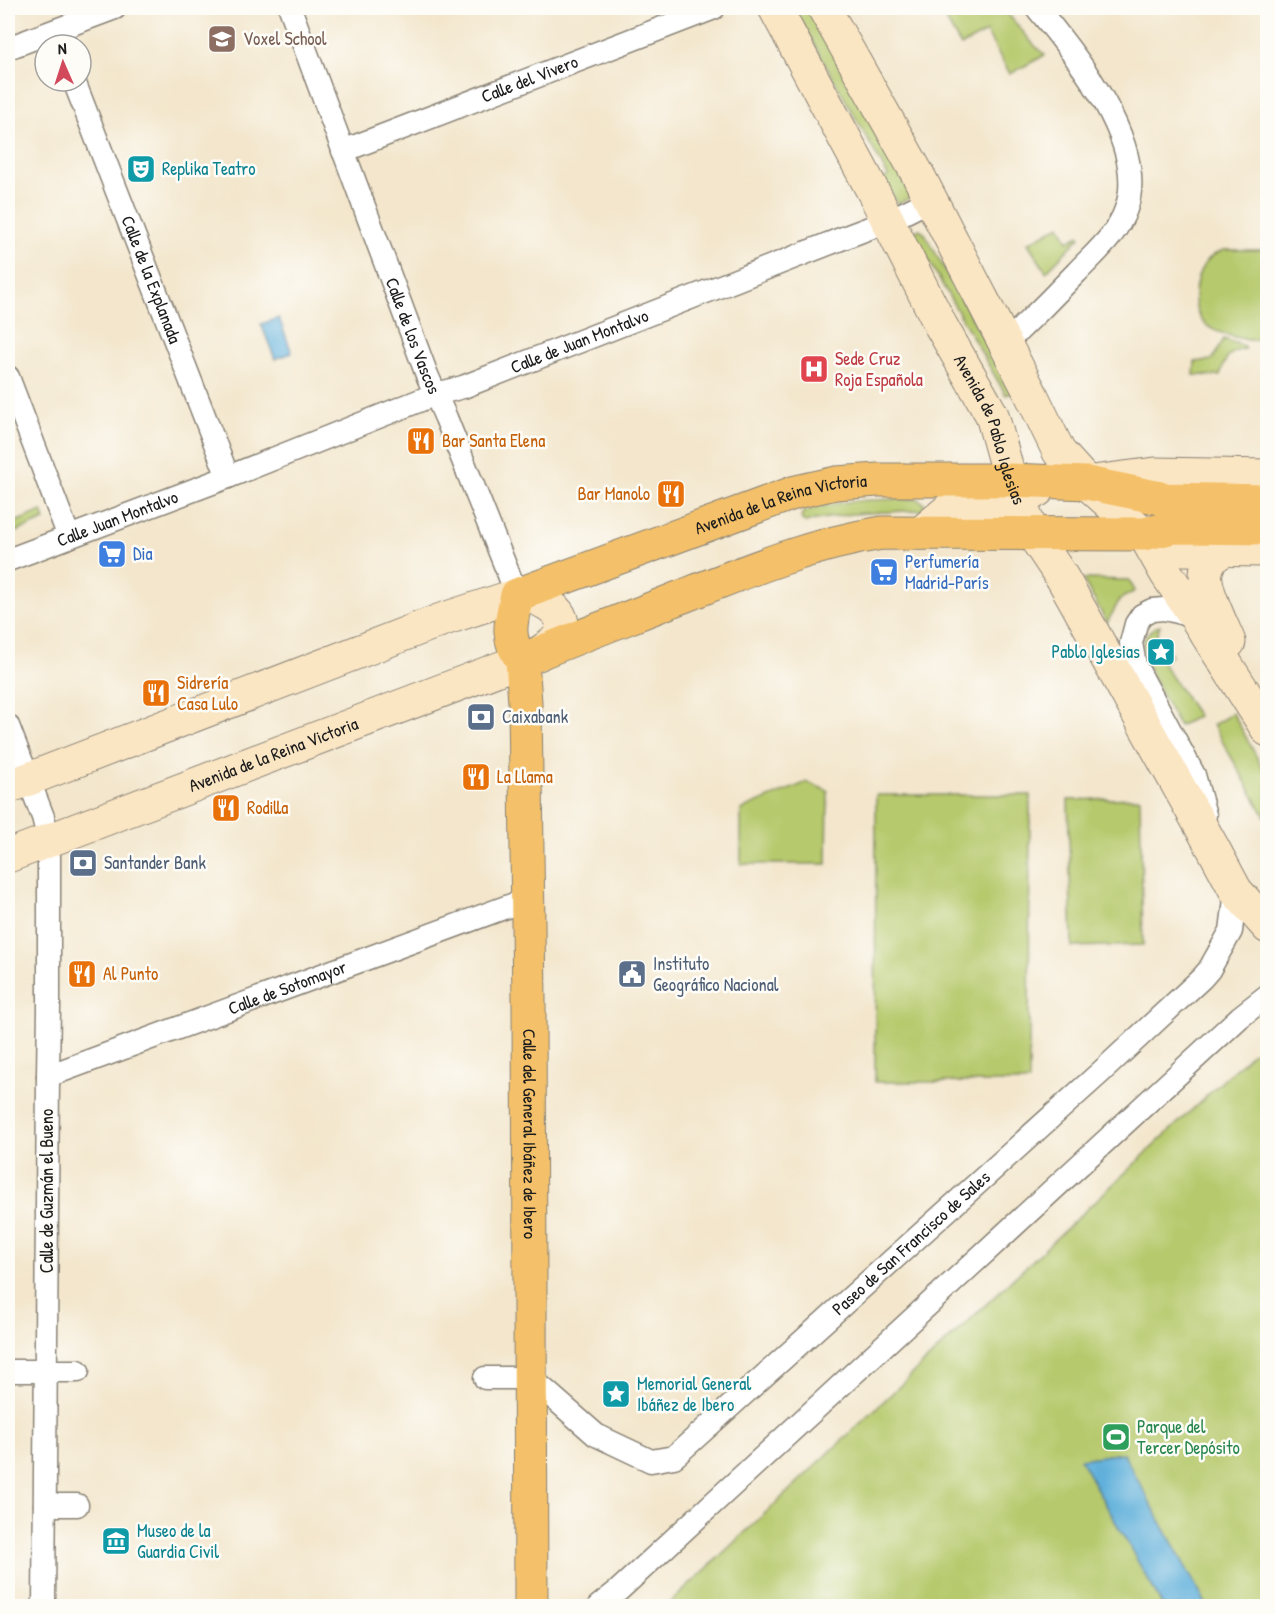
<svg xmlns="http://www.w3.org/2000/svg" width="1275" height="1614" viewBox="0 0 1275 1614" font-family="'Patrick Hand',sans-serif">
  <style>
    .green { fill: #b6c96c; stroke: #697244; stroke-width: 1.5 }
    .water { fill: #60b0db; stroke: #3e667c; stroke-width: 1.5 }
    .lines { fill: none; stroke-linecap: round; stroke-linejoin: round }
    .street-casing { stroke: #888174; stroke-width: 25 }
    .secondary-casing { stroke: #888174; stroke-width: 35 }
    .primary-casing { stroke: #888174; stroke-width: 35 }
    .street { stroke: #fff; stroke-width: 22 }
    .secondary { stroke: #fbe6c4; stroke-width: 33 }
    .primary { stroke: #f4c16b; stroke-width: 33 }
    .labels { text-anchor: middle; stroke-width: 5; stroke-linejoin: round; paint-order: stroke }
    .education-label { font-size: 18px; fill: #785e54; stroke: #fdfcf7; text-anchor: start }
    .street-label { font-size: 18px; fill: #1c1c1c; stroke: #fdfcf7 }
    .culture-label { font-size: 18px; fill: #0d838f; stroke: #fdfcf7; text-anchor: start }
    .health-label { font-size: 18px; fill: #be3a42; stroke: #fdfcf7; text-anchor: start }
    .food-label { font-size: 18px; fill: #c56008; stroke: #fdfcf7; text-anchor: start }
    .shop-label { font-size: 18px; fill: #366cbe; stroke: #fdfcf7; text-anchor: start }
    .service-label { font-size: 18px; fill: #4e5e75; stroke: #fdfcf7; text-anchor: start }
    .leisure-label { font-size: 18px; fill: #27864d; stroke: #fdfcf7; text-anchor: start }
  </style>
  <rect width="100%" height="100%" fill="#fdfcf7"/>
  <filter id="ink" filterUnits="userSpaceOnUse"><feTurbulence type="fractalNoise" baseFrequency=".0167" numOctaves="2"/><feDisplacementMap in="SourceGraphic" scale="12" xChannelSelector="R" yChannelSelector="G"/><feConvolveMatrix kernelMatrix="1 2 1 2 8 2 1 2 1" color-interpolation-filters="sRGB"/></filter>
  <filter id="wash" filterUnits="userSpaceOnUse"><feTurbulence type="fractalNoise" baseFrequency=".008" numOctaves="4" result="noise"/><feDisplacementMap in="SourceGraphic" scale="24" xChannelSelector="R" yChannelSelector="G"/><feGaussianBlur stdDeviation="1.35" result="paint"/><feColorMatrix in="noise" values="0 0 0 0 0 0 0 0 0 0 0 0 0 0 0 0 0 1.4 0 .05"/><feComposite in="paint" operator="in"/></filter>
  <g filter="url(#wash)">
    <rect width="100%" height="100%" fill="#f3e6cc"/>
    <g class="green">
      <path d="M794,8H810L912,197L898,204L883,180L888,176Z"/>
      <path d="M939,8H1003L1034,45L1045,55L1010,74L986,32L961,46Z"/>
      <path d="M1060,225L1068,241L1079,235L1080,237L1046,272L1028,243Z"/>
      <path d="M920,229L925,234L1013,392L1006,395L915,237V233L917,230Z"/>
      <path d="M1224,250H1267V336C1253,343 1246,340 1231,336C1224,333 1215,332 1209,327C1189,314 1193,280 1205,263C1210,256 1217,253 1224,250Z"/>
      <path d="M1224,339L1244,346L1245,349C1229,351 1224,360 1220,376L1194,375L1195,362L1212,360Z"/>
      <path d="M918,499L924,503V507L922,510L851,514L805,522L802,520L801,517L803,512C839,499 880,499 918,499Z"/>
      <path d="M42,511L45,520L8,535V525Z"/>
      <path d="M1083,579L1129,580L1135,591L1120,599L1107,623Z"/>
      <path d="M1160,625L1152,648L1163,643L1172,655L1162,662L1198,716L1179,726C1172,714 1165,701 1159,689C1148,668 1129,638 1160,625Z"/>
      <path d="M1233,713L1267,776V820L1213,725Z"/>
      <path d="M807,782L828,791L827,864H741V810Z"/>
      <path d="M876,795H1030L1029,1082H875Z"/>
      <path d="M1140,798L1143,945L1072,947L1068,800Z"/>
      <path d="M1253,1052L1267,1053V1606H1207L1122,1453L1081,1459L1163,1606H667Z"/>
    </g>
    <g class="water">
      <path d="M279,318L292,353L275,359L261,324Z"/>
      <path d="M1123,1453L1207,1606H1163L1080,1459Z"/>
    </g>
  </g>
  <g filter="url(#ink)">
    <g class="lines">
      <g class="street-casing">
        <g id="street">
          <path id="s1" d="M290,8L427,375L446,418L517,595"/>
          <path d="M8,48L115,8"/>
          <path id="s2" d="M74,81L228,477"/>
          <path id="s3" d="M343,151L714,8"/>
          <path d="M1005,344C1029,321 1053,297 1076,273C1095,253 1117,235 1126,209C1149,145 1075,54 1037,8"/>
          <path d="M8,377L69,537"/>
          <path id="s4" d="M8,560L228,477L436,394L463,387L851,235L888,221L930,200"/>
          <path d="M1197,619L1178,612L1164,609L1152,610L1142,615L1136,624L1131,643L1135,665L1194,775L1205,815"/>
          <path d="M8,726L43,817L49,841V1007L48,1076L44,1606"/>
          <path id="s5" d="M48,1076L528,899"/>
          <path d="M8,1371H78"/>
          <path id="s6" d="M485,1378H531L596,1435L651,1461L674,1457L1101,1072L1202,978L1209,970L1231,931L1236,891"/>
          <path d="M45,1505H77"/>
          <path d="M599,1606L619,1590L1240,1017L1268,995"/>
        </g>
      </g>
      <g class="secondary-casing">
        <g id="secondary">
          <path id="s7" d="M775,8L875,195L941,326L992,415L1010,480L1033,534L1063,579L1213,848L1236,891L1268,927"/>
          <path d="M824,8L917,173L1031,394L1059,452L1087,483L1144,534L1166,573L1197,619L1268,730"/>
          <path d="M1092,482L1155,474L1268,476"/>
          <path d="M921,533L952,507H999L1019,501L1038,490"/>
          <path d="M1144,534L1168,545L1181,549L1268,550"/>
          <path d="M1225,549C1219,553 1211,557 1208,565C1199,583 1222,624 1229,642"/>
          <path d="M521,593C539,599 572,610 559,636C555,644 544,649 538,654"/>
          <path d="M8,787L441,620L517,595"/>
          <path id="s8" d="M8,856L522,660"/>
        </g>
      </g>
      <g class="primary-casing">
        <g id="primary">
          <path id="s9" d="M522,660L525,703L529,999L531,1606"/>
          <path id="s10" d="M522,660C505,638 511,621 517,595L796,492L836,483L878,480H1010L1087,483L1165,499L1268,501"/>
          <path d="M522,660C575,638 628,618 681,597C746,571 812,544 882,533L1144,534L1174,527L1268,528"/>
        </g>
      </g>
      <use href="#street" class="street"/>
      <use href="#secondary" class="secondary"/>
      <use href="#primary" class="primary"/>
    </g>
  </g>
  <defs>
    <g id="university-square" transform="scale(1.5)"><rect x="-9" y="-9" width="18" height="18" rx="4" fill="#8d6e63" stroke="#fdfcf7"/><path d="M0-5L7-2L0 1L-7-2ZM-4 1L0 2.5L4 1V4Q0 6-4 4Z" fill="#fff"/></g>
    <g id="theatre-square" transform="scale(1.5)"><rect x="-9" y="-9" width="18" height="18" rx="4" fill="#0f9aa8" stroke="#fdfcf7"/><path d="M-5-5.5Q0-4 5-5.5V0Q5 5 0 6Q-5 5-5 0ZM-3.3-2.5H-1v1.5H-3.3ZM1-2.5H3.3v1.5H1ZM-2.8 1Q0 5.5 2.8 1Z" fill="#fff"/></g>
    <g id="hospital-square" transform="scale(1.5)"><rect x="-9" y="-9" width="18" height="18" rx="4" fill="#e0444e" stroke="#fdfcf7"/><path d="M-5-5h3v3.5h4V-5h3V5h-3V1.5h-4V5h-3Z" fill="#fff"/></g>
    <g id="restaurant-square" transform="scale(1.5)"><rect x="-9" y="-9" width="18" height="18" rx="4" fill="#e8710a" stroke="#fdfcf7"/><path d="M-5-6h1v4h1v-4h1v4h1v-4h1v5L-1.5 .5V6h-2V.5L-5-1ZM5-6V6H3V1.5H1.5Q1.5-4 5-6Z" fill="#fff"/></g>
    <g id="supermarket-square" transform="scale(1.5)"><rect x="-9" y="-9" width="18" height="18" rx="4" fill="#3f7fe0" stroke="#fdfcf7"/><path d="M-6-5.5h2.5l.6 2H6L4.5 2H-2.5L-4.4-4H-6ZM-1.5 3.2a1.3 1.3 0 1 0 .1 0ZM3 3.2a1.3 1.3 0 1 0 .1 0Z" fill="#fff"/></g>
    <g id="sight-square" transform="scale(1.5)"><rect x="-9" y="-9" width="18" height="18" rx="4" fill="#0f9aa8" stroke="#fdfcf7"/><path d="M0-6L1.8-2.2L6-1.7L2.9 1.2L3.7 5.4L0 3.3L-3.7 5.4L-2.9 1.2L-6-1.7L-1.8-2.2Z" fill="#fff"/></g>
    <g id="bank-square" transform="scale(1.5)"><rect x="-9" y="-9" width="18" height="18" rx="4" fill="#5c6f8a" stroke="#fdfcf7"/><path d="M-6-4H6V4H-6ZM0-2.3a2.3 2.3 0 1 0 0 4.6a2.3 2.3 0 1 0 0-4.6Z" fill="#fff"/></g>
    <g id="civic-square" transform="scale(1.5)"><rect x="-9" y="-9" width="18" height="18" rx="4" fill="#5c6f8a" stroke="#fdfcf7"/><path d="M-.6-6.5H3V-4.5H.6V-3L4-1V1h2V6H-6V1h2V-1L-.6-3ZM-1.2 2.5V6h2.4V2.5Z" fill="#fff"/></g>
    <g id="stadium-square" transform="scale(1.5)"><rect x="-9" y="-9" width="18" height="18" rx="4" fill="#2e9e5b" stroke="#fdfcf7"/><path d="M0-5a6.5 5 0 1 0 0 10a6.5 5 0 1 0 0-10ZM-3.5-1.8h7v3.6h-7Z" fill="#fff"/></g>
    <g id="museum-square" transform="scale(1.5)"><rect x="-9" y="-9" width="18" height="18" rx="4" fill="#0f9aa8" stroke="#fdfcf7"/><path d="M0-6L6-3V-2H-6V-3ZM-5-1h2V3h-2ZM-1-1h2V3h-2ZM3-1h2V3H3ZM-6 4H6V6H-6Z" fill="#fff"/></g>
  </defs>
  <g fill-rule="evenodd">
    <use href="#university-square" x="222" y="39"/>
    <use href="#theatre-square" x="141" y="169"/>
    <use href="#hospital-square" x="814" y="369"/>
    <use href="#restaurant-square" x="421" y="441"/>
    <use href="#restaurant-square" x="671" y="494"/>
    <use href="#supermarket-square" x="112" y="554"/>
    <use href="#supermarket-square" x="884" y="572"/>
    <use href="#sight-square" x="1161" y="652"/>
    <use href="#restaurant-square" x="156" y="693"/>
    <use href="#bank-square" x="481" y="717"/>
    <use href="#restaurant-square" x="476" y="777"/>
    <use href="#restaurant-square" x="226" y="808"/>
    <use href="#bank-square" x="83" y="863"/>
    <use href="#restaurant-square" x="82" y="974"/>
    <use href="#civic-square" x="632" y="974"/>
    <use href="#sight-square" x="616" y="1394"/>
    <use href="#stadium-square" x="1116" y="1437"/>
    <use href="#museum-square" x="116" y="1541"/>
  </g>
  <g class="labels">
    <g class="education-label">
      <text x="243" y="45">Voxel School</text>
    </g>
    <g class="street-label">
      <text dy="6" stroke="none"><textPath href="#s3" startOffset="200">Calle del Vivero</textPath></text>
      <text dy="6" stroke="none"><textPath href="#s2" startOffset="213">Calle de la Explanada</textPath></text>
      <text dy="6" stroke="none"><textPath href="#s1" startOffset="350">Calle de los Vascos</textPath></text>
      <text dy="6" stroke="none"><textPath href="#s4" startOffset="612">Calle de Juan Montalvo</textPath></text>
      <text dy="6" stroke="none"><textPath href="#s7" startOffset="474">Avenida de Pablo Iglesias</textPath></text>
      <text dy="6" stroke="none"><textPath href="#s10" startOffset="348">Avenida de la Reina Victoria</textPath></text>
      <text dy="6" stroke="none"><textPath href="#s4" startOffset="117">Calle Juan Montalvo</textPath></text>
      <text dy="6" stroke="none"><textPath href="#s8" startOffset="284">Avenida de la Reina Victoria</textPath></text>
      <text dy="6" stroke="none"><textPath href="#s5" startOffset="255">Calle de Sotomayor</textPath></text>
      <text dy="6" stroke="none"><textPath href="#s9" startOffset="474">Calle del General Ibáñez de Ibero</textPath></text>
      <text transform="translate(47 1191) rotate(-90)" y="6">Calle de Guzmán el Bueno</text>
      <text dy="6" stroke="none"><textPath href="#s6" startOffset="536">Paseo de San Francisco de Sales</textPath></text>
    </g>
    <g class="culture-label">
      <text x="162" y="175">Replika Teatro</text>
      <text x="1140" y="658" text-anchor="end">Pablo Iglesias</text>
      <text x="637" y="1390">Memorial General<tspan x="637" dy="21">Ibáñez de Ibero</tspan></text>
      <text x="137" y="1537">Museo de la<tspan x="137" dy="21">Guardia Civil</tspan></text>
    </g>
    <g class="health-label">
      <text x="835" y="365">Sede Cruz<tspan x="835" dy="21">Roja Española</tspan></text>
    </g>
    <g class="food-label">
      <text x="442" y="447">Bar Santa Elena</text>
      <text x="650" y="500" text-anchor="end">Bar Manolo</text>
      <text x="177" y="689">Sidrería<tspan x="177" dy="21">Casa Lulo</tspan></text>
      <text x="497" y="783">La Llama</text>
      <text x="247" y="814">Rodilla</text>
      <text x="103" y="980">Al Punto</text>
    </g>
    <g class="shop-label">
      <text x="133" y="560">Dia</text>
      <text x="905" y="568">Perfumería<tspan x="905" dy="21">Madrid-París</tspan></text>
    </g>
    <g class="service-label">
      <text x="502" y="723">Caixabank</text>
      <text x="104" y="869">Santander Bank</text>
      <text x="653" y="970">Instituto<tspan x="653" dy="21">Geográfico Nacional</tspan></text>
    </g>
    <g class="leisure-label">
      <text x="1137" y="1433">Parque del<tspan x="1137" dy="21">Tercer Depósito</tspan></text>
    </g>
  </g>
  <rect width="1275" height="1614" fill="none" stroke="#fdfcf7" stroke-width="30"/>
  <g transform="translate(63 63) rotate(357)"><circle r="28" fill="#fdfcf7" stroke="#a3a29f" stroke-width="1.5"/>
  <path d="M0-4.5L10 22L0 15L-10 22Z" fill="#d1495b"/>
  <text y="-9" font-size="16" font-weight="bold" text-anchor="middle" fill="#1c1c1c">N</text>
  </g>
</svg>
